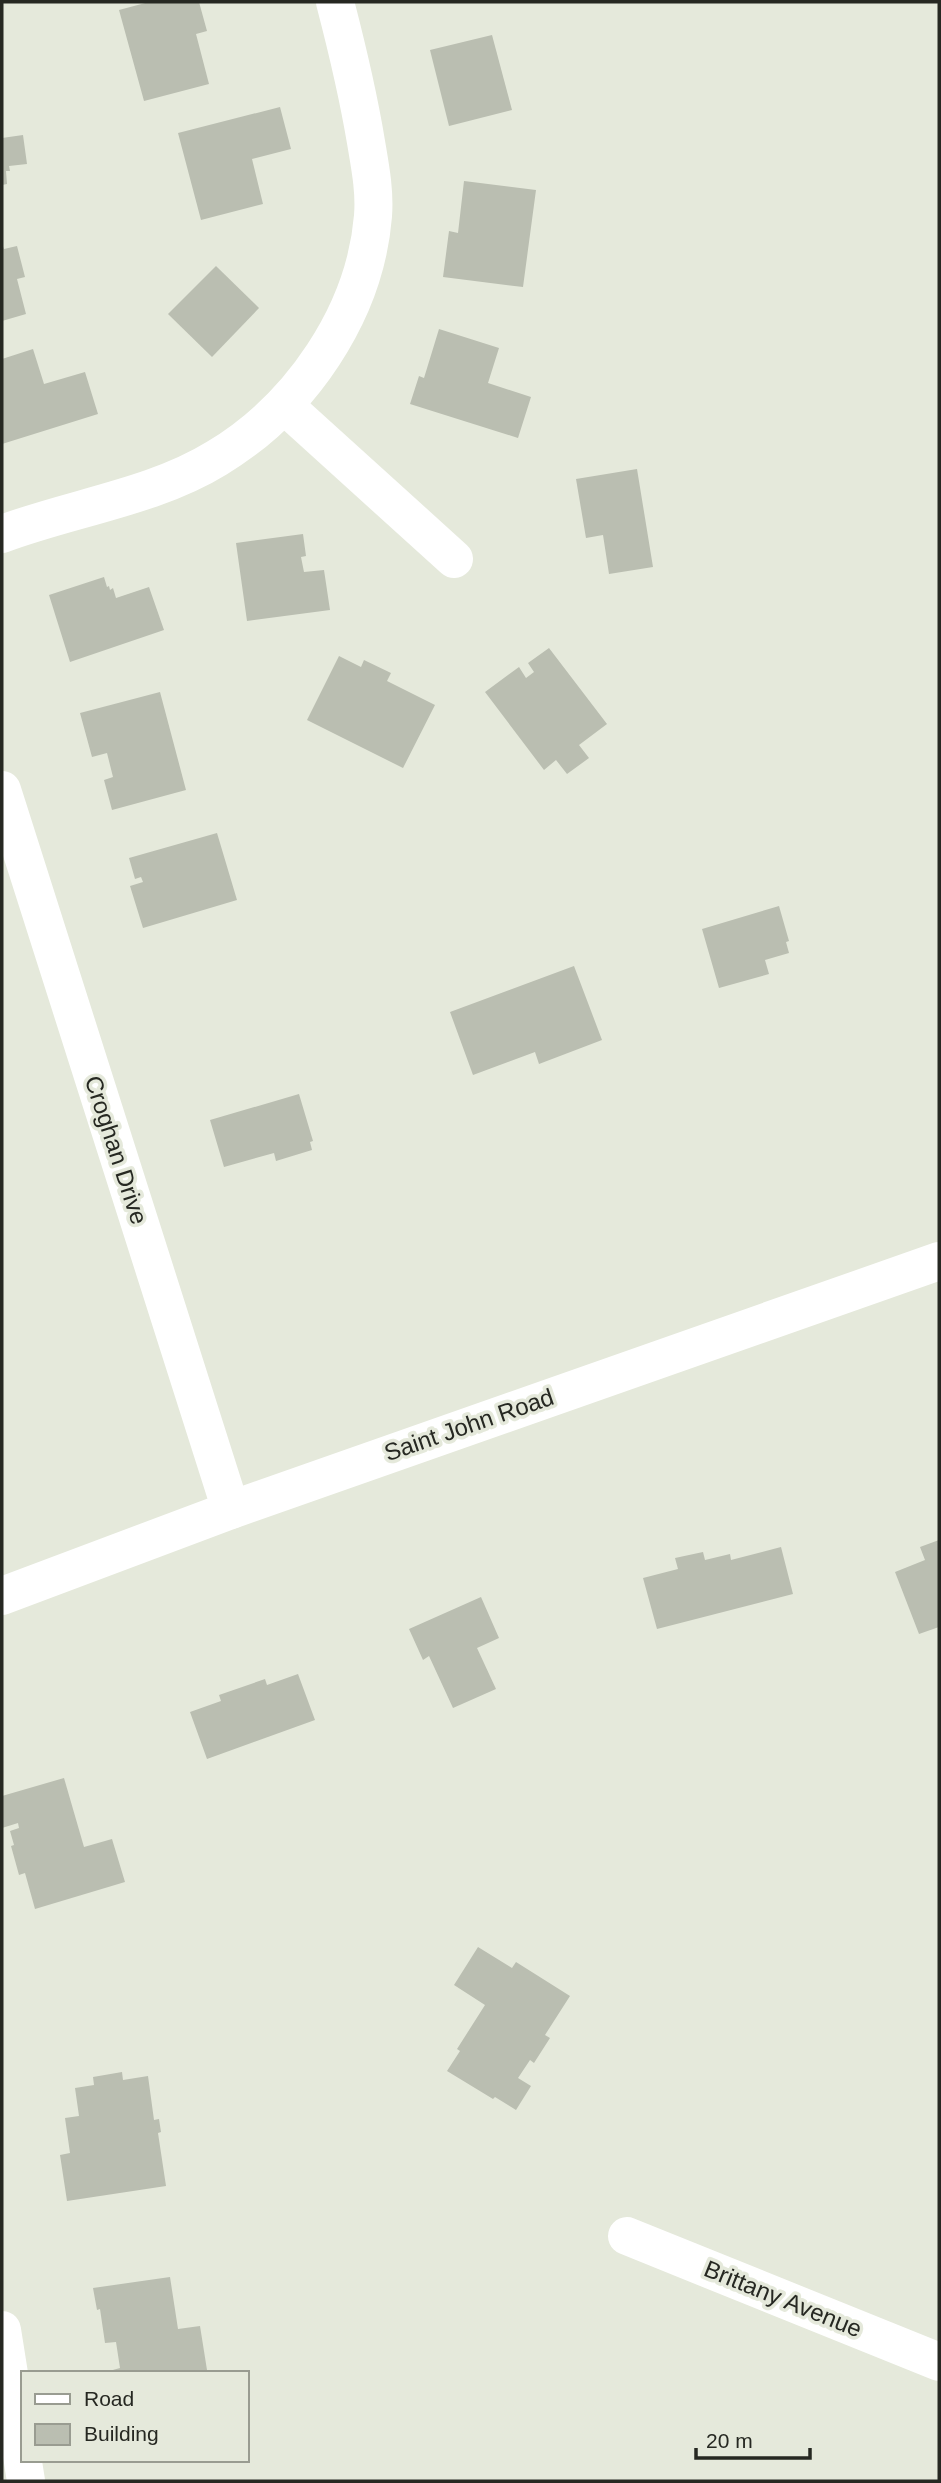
<svg xmlns="http://www.w3.org/2000/svg" width="941" height="2483" viewBox="0 0 941 2483" font-family="Helvetica,sans-serif">
  <style>
    .building { fill: #babeb1 }
    .lines { fill: none; stroke-linecap: round; stroke-linejoin: round }
    .minor { stroke: #fff; stroke-width: 38 }
    .tertiary { stroke: #fff; stroke-width: 38 }
    .labels { text-anchor: middle; stroke-width: 7; stroke-linejoin: round; paint-order: stroke }
    .street-label { font-size: 24px; fill: #262822; stroke: #e5e9db }
  </style>
  <rect width="100%" height="100%" fill="#e5e9db"/>
  <g class="building">
    <path d="M149,2H199L207,31L196,34L209,84L144,101L119,10Z"/>
    <path d="M492,35L512,110L449,126L430,50Z"/>
    <path d="M280,107L291,149L252,159L263,204L201,220L178,133Z"/>
    <path d="M23,135L27,164L9,166L10,171H6L7,184L2,185V138Z"/>
    <path d="M464,181L536,190L523,287L443,277L449,231L458,233Z"/>
    <path d="M2,244L4,249L17,246L25,277L17,279L26,314L2,321Z"/>
    <path d="M216,266L259,308L212,357L168,314Z"/>
    <path d="M439,329L499,348L488,383L531,397L518,438L410,404L419,376L424,378Z"/>
    <path d="M33,349L44,384L85,372L98,414L2,444V359Z"/>
    <path d="M637,469L653,567L609,574L603,535L586,538L576,479Z"/>
    <path d="M303,534L306,556L301,557L304,572L324,570L330,610L247,621L236,543Z"/>
    <path d="M104,577L107,587L109,586L110,590L113,588L116,598L149,587L164,630L70,662L49,595Z"/>
    <path d="M549,648L607,724L579,745L589,758L567,774L556,760L544,770L485,692L519,667L526,678L534,672L528,663Z"/>
    <path d="M339,656L361,667L364,660L391,673L387,681L435,705L403,768L307,720Z"/>
    <path d="M160,692L186,790L112,810L104,780L113,777L107,753L92,757L80,713Z"/>
    <path d="M217,833L237,900L143,928L130,886L143,882L141,877L135,879L129,858Z"/>
    <path d="M779,906L789,941L786,942L789,953L765,960L769,974L719,988L702,929Z"/>
    <path d="M574,966L602,1040L539,1064L535,1052L473,1075L450,1012Z"/>
    <path d="M299,1094L313,1141L310,1142L312,1150L276,1161L274,1153L224,1167L210,1120Z"/>
    <path d="M939,1540V1627L919,1634L895,1572L925,1560L920,1547Z"/>
    <path d="M781,1547L793,1594L657,1629L643,1578L678,1569L675,1558L703,1552L705,1560L730,1554L731,1560Z"/>
    <path d="M481,1597L499,1638L477,1648L496,1689L453,1708L429,1656L423,1660L409,1629Z"/>
    <path d="M298,1674L315,1720L207,1759L190,1712L221,1701L219,1695L265,1679L267,1685Z"/>
    <path d="M64,1778L84,1847L112,1839L125,1882L35,1909L25,1873L19,1875L11,1846L14,1845L10,1831L19,1828L18,1823L2,1828V1796Z"/>
    <path d="M478,1947L512,1968L516,1962L570,1996L545,2035L550,2038L534,2063L530,2060L518,2078L531,2086L516,2110L495,2097L493,2099L447,2071L460,2051L457,2049L485,2005L454,1985Z"/>
    <path d="M122,2072L123,2080L148,2076L154,2120L159,2119L161,2132L158,2133L166,2186L67,2201L60,2155L70,2153L65,2118L79,2116L75,2088L94,2085L93,2077Z"/>
    <path d="M170,2277L178,2329L200,2326L207,2370L189,2373H102L120,2368L116,2342L105,2343L100,2309L97,2310L93,2288Z"/>
  </g>
  <g class="lines">
    <g class="minor">
      <path d="M284,405L454,559"/>
      <path d="M2,534C71,508 154,497 217,458C300,408 365,314 373,216C375,191 370,166 366,142C358,94 347,48 335,2"/>
      <path d="M2,790L231,1510"/>
      <path d="M627,2236L939,2362"/>
      <path d="M2,2330L26,2481"/>
    </g>
    <path class="tertiary" d="M2,1596L231,1510L939,1261"/>
  </g>
  <g class="labels">
    <g class="street-label">
      <text transform="translate(116 1150) rotate(72)" y="8">Croghan Drive</text>
      <text transform="translate(469 1425) rotate(-19)" y="8">Saint John Road</text>
      <text transform="translate(783 2299) rotate(22)" y="8">Brittany Avenue</text>
    </g>
  </g>
  <rect width="941" height="2483" fill="none" stroke="#262822" stroke-width="7"/>
  <rect x="21" y="2371" width="228" height="91" fill="#e5e9db" stroke="#999c91" stroke-width="2"/>
  <rect x="35" y="2394" width="35" height="10" fill="#ffffff" stroke="#999c91" stroke-width="2"/>
  <text x="84" y="2406" font-size="21" fill="#262822">Road</text>
  <rect x="35" y="2424" width="35" height="21" fill="#babeb1" stroke="#999c91" stroke-width="2"/>
  <text x="84" y="2441" font-size="21" fill="#262822">Building</text>
  <path d="M696 2448v10h114v-10" fill="none" stroke="#262822" stroke-width="3.5"/>
  <text x="706" y="2448" font-size="21" fill="#262822" stroke="#e5e9db" stroke-width="5" paint-order="stroke">20 m</text>
</svg>
